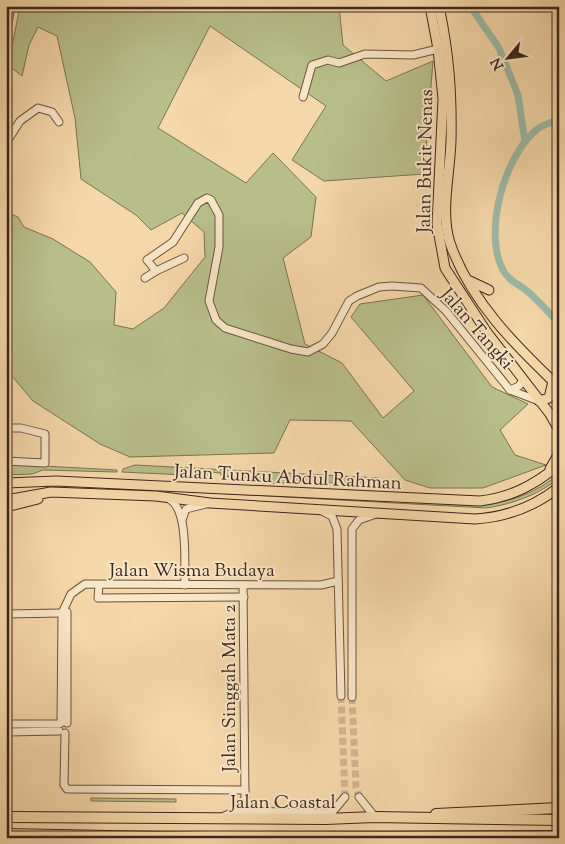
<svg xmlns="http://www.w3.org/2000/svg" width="565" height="844" viewBox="0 0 565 844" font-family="'Sorts Mill Goudy',serif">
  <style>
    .green { fill: #b8bf8b; stroke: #7a7354 }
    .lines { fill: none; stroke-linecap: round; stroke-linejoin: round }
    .canal { stroke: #9cbaa9; stroke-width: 7 }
    .minor-tunnel { stroke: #d0b58e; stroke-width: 7; stroke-dasharray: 7 3.5; stroke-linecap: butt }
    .minor-casing { stroke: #6a5340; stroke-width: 9 }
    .major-casing { stroke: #3c271d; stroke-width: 11 }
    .highway-casing { stroke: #3c271d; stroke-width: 12 }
    .minor { stroke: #f8e6c8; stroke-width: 7 }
    .major { stroke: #f5d8aa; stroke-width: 9 }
    .highway { stroke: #f5d8aa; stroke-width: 10 }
    .labels { text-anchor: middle; stroke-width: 4; stroke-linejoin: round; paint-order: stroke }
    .street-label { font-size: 19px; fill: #3c271d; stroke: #f8e6c8 }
  </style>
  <rect width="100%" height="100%" fill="#f5d8aa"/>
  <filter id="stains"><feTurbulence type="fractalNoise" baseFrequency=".004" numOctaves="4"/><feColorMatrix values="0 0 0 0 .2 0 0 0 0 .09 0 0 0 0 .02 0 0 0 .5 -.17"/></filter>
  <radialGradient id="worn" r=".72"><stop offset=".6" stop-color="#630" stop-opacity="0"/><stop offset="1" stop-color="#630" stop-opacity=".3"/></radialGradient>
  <g class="green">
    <path d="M22,6H203L206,10L209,6H339L343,45L386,81L433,61L424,174L324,181L292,160L326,106L210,26L158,128L246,183L273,153L316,197L311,237L283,258L305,344L342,363L383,418L414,391L351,317L360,304L423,295L492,387L528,404L500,430L515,455L546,465L483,488H430L405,480L351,421L290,420L274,453L130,457L100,444L33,401L6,369V212L18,217L24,227L53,239L90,262L116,292L114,325L133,329L164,308L205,257L204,232L182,213L151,230L136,215L81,179L75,118L57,36L38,27L29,45L22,76L8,65L19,12Z"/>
    <path d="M6,464L117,470V472L43,470L32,474L6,475Z"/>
    <path d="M135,465L379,478L372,483H264V479L221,476V473L208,472L207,476L122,472L123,469Z"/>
    <path d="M559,474V478C538,495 513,504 486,508L158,490V488L486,505C513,501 537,492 559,474Z"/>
    <path d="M91,798L176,799V802L91,801Z"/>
  </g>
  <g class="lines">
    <g class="canal">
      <path d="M470,6L499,48L518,95L525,142"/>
      <path d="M559,119C551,123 541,125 535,131C504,158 483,233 503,270C508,280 518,284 526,290C538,300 548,312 559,323"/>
    </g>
    <g class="minor-tunnel">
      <path d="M341,696L345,797"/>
      <path d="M352,697L356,787L359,797"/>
    </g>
    <g class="minor-casing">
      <g id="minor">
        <path d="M6,35L11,6"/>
        <path d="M303,97L312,65L328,60L339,63L365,54L413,55L438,49"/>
        <path d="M6,143L20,121L38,108L52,112L59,122"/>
        <path d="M184,258L156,271L147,260L173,242L198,203L207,198L211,200L219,215V247L209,301L216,320L225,328L291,349L308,352L323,344L332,333L349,301L357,296L379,287L392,286L421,288L446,311L510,390L539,401"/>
        <path d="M145,278L156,271"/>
        <path d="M510,390L519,386L523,380"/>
        <path d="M6,428H21L45,434V463L6,461"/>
        <path d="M169,499C189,509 184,564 185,585"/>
        <path d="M322,511L332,516L337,529L341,696"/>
        <path d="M182,520L186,509L206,504"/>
        <path d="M99,585L98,598L244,597"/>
        <path d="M67,612V723"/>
        <path d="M6,614L62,613"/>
        <path d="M352,697V529L359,520L376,514"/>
        <path d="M61,723L62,613L71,594L85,584L321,585L338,581"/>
        <path d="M6,724H59"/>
        <path d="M6,732L59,731"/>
        <path d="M65,733L64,785L67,789L245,790"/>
        <path d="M359,797L375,817"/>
        <path d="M237,811L332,813"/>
        <path d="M224,816L239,810L245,798L243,585"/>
        <path d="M329,816L345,797"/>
      </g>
    </g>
    <g class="major-casing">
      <g id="major">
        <path d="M430,6L438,49L443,99L437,224L445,268L486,331L550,414L559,430"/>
        <path d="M439,6C449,54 452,93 451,141C450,174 440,212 450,243C470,301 516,346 559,387"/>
        <path d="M470,281L489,290"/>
        <path d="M539,401L549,398L553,381"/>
        <path d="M550,469L559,453"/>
        <path d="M6,483L56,481L480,501C512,497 534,485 559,465"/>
        <path d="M6,500L51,492L156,496L210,503L475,519C507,517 534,507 559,487"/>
        <path d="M6,507L38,499"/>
      </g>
    </g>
    <g class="highway-casing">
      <g id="highway">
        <path d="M436,814L559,808"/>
        <path d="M6,817L325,819L375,817L559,820"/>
        <path d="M6,834L209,838"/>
        <path d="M216,838L559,836"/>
      </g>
    </g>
    <use href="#minor" class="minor"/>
    <use href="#major" class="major"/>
    <use href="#highway" class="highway"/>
  </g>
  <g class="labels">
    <g class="street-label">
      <text transform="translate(424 161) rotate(-89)" y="7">Jalan Bukit Nenas</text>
      <text transform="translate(478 328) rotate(49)" y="7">Jalan Tangki</text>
      <text transform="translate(288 476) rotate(3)" y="7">Jalan Tunku Abdul Rahman</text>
      <text x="192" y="576">Jalan Wisma Budaya</text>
      <text transform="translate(228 688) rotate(-90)" y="7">Jalan Singgah Mata 2</text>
      <text x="283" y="808">Jalan Coastal</text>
    </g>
  </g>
  <rect width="565" height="844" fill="none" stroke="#f5d8aa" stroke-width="25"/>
  <rect x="8" y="8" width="550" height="829" fill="none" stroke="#3c271d" stroke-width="2.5"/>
  <rect x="12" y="12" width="540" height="819" fill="none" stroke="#3c271d"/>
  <g transform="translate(508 58) rotate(241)" stroke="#f8e6c8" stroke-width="4" paint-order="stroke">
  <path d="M0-4L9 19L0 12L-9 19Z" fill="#3c271d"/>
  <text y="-8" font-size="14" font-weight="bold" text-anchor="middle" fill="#3c271d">N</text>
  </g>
  <rect width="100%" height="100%" filter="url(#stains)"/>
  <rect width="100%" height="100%" fill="url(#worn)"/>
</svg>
